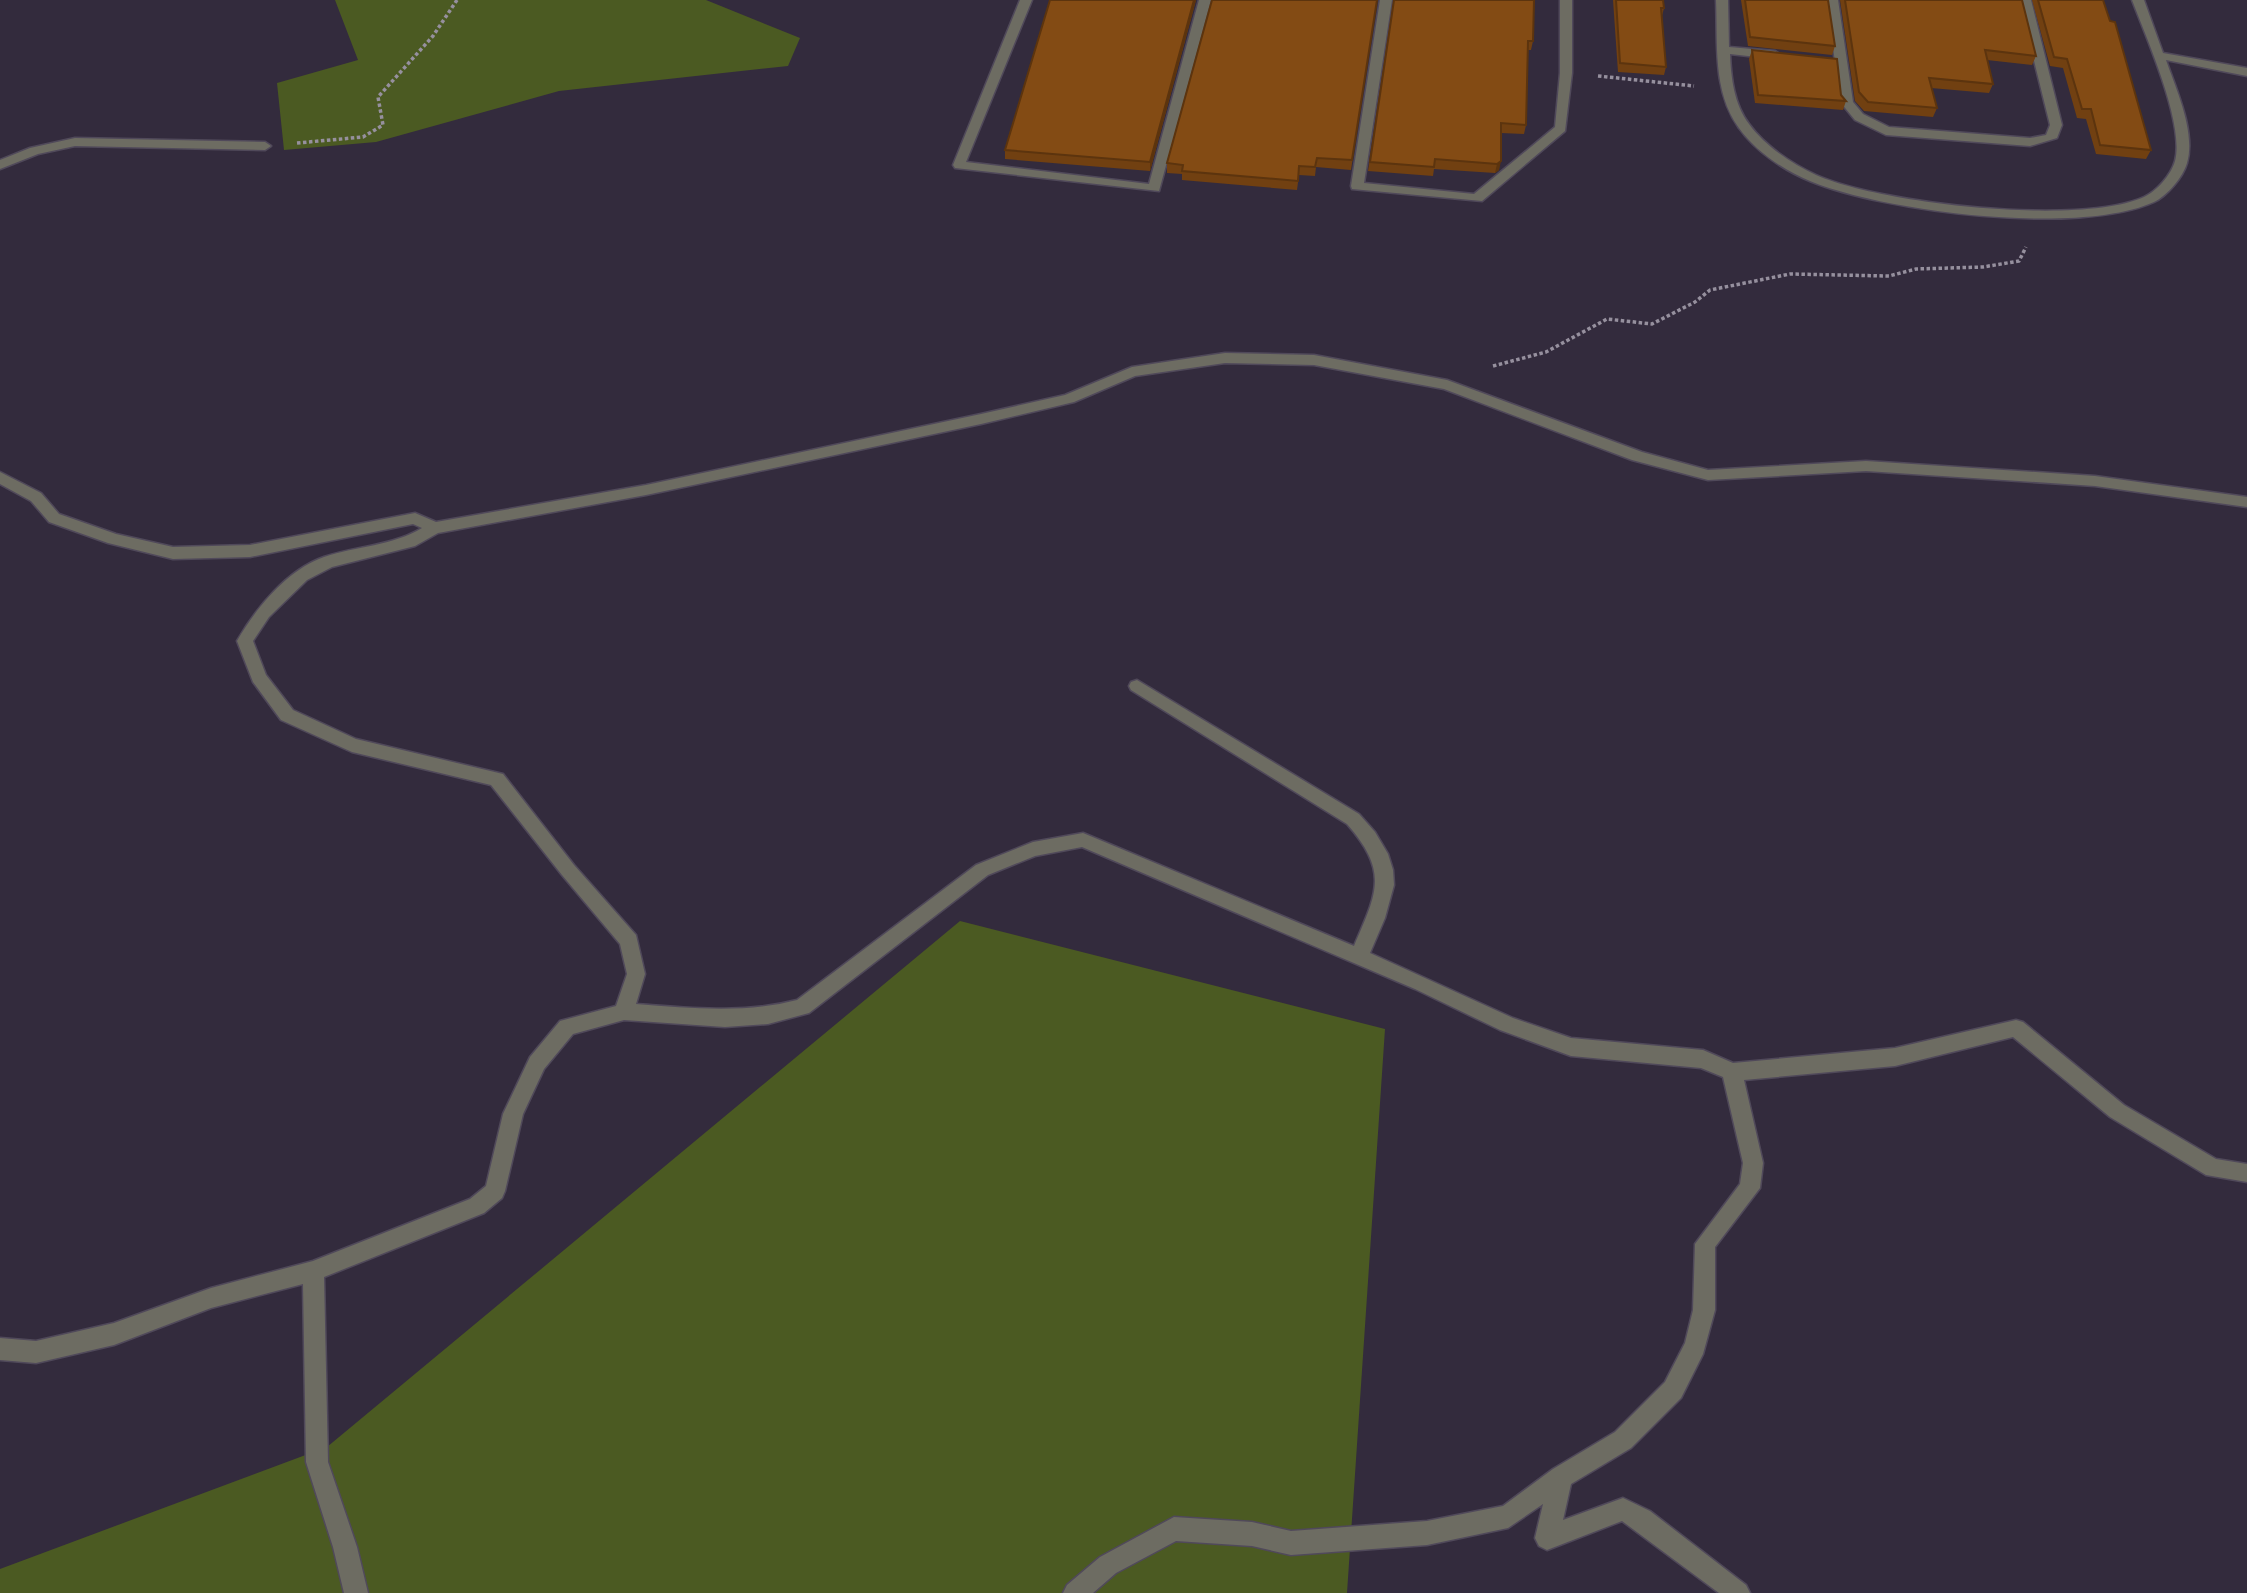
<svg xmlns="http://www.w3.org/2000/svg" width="2247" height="1593" viewBox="0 0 2247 1593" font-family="'Source Sans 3',sans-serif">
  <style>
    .green { fill: #4b5a22 }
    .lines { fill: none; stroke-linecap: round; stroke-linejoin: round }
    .minor-casing { stroke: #50495a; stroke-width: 3 }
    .path { stroke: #96909e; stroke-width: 3.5; stroke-dasharray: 3.5 2.5; stroke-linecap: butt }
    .minor { fill: #6d6c62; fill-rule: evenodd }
    .wall { fill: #714011 }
    .shaded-wall { fill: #5c340e }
    .building { fill: #834b14; stroke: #5c340e; stroke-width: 2 }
  </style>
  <rect width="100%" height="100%" fill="#332b3d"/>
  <g class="green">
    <path d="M335,0H706L800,38L788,66L559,91L376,142L284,150L277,83L358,60Z"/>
    <path d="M960,921L1385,1029L1347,1593H0V1569L327,1447Z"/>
  </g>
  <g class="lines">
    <g class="minor-casing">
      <g id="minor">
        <path d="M1020,0H1032L966,162L1149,184L1199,0H1211L1159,191L955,168L953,165Z"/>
        <path d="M1380,0H1392L1364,183L1474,194L1555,127L1560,73V0H1572V73L1565,131L1482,201L1352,189L1351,186Z"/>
        <path d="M1716,0H1728L1729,47L1775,51L1781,55L1775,59L1730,54C1731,78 1734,104 1749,124C1765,146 1792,164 1816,175C1881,204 2080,226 2144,197C2157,191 2171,175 2175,161C2185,124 2146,37 2132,0H2144L2163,53L2247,68V76L2166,60C2176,89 2196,132 2187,163C2183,177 2167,196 2154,202C2079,236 1885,212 1810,181C1785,171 1755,151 1739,128C1712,91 1718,43 1716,0Z"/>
        <path d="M1826,0H1838L1853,102L1863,114L1889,127L2030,138L2046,135L2050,125L2019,0H2031L2062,125L2057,138L2030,146L1886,135L1855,120L1841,103Z"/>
        <path d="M75,138L265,142L271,146L265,150L75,146L38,154L0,169V160L30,148Z"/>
        <path d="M1225,353L1314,355L1447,380L1642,452L1708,470L1866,461L2095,476L2247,497V507L2095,486L1866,471L1708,480L1632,460L1444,389L1314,365L1225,363L1135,376L1074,402L981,424L646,495L438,533L415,546L332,567L307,580L269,617L253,641L266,675L293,710L356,739L503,774L574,865L636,935L645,974L636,1004C691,1008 743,1014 797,1000L976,865L1033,842L1083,833L1354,946C1377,892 1389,872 1347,824L1131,690L1129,686L1131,682L1137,680L1359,814L1375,832L1388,854L1393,870L1394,885L1385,918L1370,953L1513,1018L1571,1038L1703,1050L1733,1063L1895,1048L2016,1020L2023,1022L2124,1105L2216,1159L2247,1164V1182L2206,1175L2110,1117L2013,1037L1895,1066L1744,1080L1763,1163L1760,1188L1715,1247V1310L1703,1354L1681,1398L1631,1448L1571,1484L1563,1520L1623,1498L1650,1511L1746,1585L1750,1593H1719L1622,1521L1547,1550L1539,1546L1535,1538L1543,1504L1508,1528L1427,1545L1291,1555L1252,1546L1176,1541L1116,1573L1093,1593H1063L1067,1585L1100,1557L1174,1517L1252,1522L1291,1531L1427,1521L1503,1506L1553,1469L1615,1432L1665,1382L1685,1343L1693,1310L1695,1244L1740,1184L1743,1163L1723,1077L1701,1068L1571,1056L1500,1030L1415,989L1082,847L1035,856L988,875L809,1013L768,1024L725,1027L624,1020L573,1034L544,1069L523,1114L505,1191L502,1198L484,1213L324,1277L328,1462L357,1547L368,1593H344L333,1547L306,1462L303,1284L211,1308L114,1345L36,1363L0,1360V1338L36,1341L114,1323L211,1288L313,1261L470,1199L486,1186L503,1114L530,1057L560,1021L616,1006L627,974L620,944L562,875L491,785L352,752L281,720L253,682L237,641C256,608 287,570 324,557C357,546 392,546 422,528L413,524L250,557L173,559L108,543L49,522L31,501L0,484V472L41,493L59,514L116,534L173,547L250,545L415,513L436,522L646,485L981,414L1065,395L1132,367Z"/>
      </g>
    </g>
    <g class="path">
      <path d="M1598,76L1694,86"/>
      <path d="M297,143L363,137L383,125L378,97L433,36L457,0"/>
      <path d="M1493,366L1546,352L1607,319L1652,324L1695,302L1710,290L1790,274L1889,276L1916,269L1983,267L2019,261L2026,247"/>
    </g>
    <use href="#minor" class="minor"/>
  </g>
  <g class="wall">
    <path d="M1196,0L1150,171L1005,159V150Z"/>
    <path d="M1377,0L1351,170L1316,167L1315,176L1299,175L1297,190L1182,180V174L1167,173V163Z"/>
    <path d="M1394,0L1533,41L1531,50H1528L1526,125L1524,134L1501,133L1499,170L1495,173L1434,169L1433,176L1368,171Z"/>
    <path d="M1613,0H1663L1664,8L1662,16L1666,67L1664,75L1618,72Z"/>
    <path d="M1741,0H1828L1835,46L1832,55L1748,46Z"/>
    <path d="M1840,0H2022L2036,56L2032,65L1987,60L1993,84L1989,93L1931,88L1937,108L1933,117L1864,111L1855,101Z"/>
    <path d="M2032,0H2103L2151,150L2146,159L2096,154L2086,119L2077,118L2063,68L2050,66Z"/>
    <path d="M1752,50L1841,95L1846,101L1843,110L1755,103L1749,59Z"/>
  </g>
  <g class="shaded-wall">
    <path d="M1194,0H1196L1150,171V162Z"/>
    <path d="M1501,161L1499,170L1495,173L1497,164Z"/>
  </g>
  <g class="building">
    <path d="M1050,0H1194L1150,162L1005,150Z"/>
    <path d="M1212,0H1377L1352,160L1317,158L1315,167L1299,166L1298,181L1182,171L1183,165L1167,163Z"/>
    <path d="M1394,0H1534L1533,41H1528L1526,125L1501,123V161L1497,164L1435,159L1434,167L1370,162Z"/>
    <path d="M1616,0H1663L1664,8H1661L1666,67L1620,63Z"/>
    <path d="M1745,0H1828L1835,46L1750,37Z"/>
    <path d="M1845,0H2022L2036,56L1985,50L1993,84L1929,78L1937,108L1868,102L1859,92Z"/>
    <path d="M2038,0H2103L2110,21L2115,22L2151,150L2100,145L2091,109H2082L2067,59L2054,57Z"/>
    <path d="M1752,50L1837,59L1841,95L1846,101L1758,95Z"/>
  </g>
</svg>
